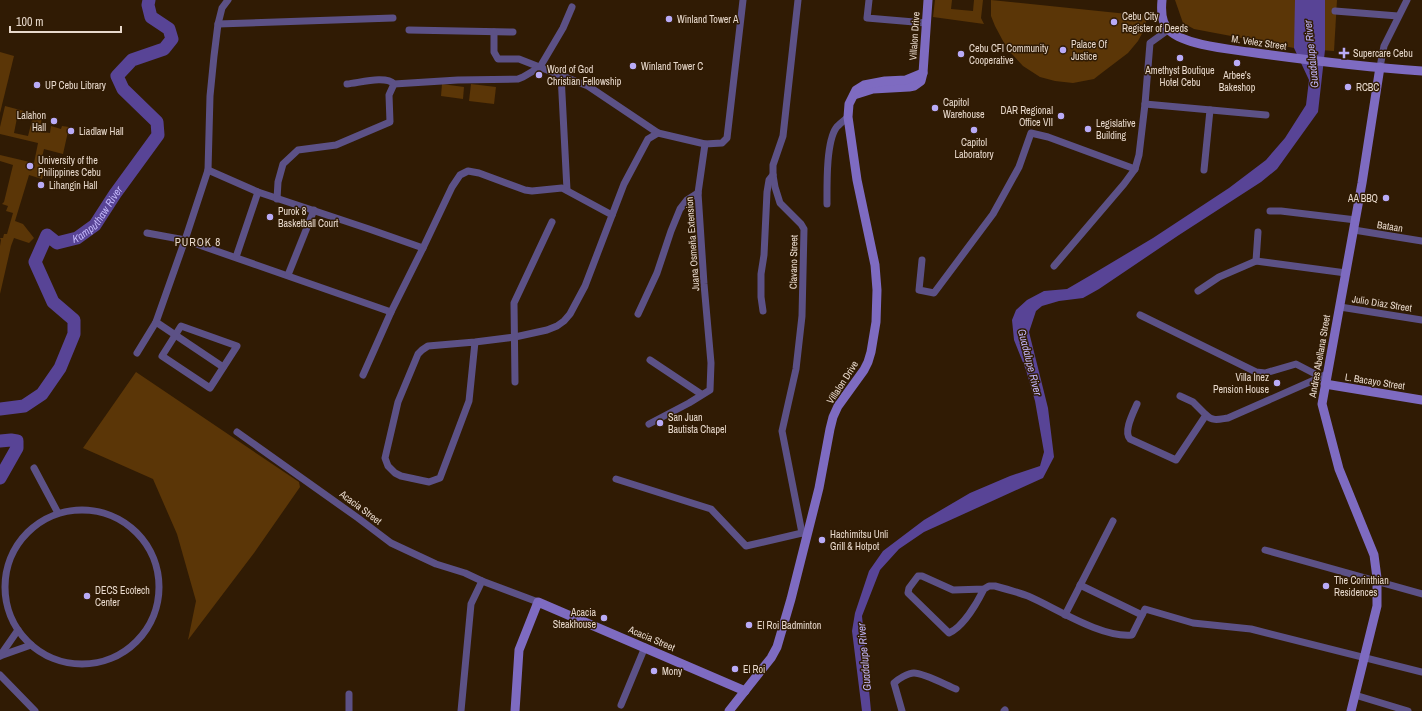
<svg xmlns="http://www.w3.org/2000/svg" width="1422" height="711" viewBox="0 0 1422 711" font-family="'Archivo Narrow',sans-serif">
  <style>
    .green { fill: #5b3607 }
    .water { fill: #584496 }
    .lines { fill: none; stroke-linecap: round; stroke-linejoin: round }
    .river { stroke: #584496; stroke-width: 13 }
    .street { stroke: #5c5186; stroke-width: 7 }
    .secondary { stroke: #7e6bc1; stroke-width: 9 }
    .poi-dot { fill: #b9abf7; stroke: #301b04; stroke-width: 1.5 }
    .labels { text-anchor: middle; stroke-width: 3; stroke-linejoin: round; paint-order: stroke }
    .poi-label { font-size: 10px; fill: #e8d9cc; stroke: #301b04; text-anchor: start }
    .street-label { font-size: 10px; fill: #e8d9cc; stroke: #301b04 }
    .water-label { font-size: 11px; font-style: italic; fill: #c0b4f8; stroke: #301b04 }
    .neighbourhood-label { font-size: 11px; letter-spacing: 1px; fill: #e8d9cc; stroke: #301b04 }
  </style>
  <rect width="100%" height="100%" fill="#301b04"/>
  <g class="green">
    <path d="M935,0H952L951,9L973,11L974,0H983L981,18L984,24L933,17Z"/>
    <path d="M991,0L1147,16L1145,28L1138,41L1128,53L1099,75L1094,79L1073,83L1055,81L1040,77L1023,66L1010,52L1003,41L995,26L991,16Z"/>
    <path d="M1175,0H1337L1334,51L1294,48L1194,29L1183,23Z"/>
    <path d="M0,52L14,56L0,113Z"/>
    <path d="M442,84L464,87L463,99L441,96Z"/>
    <path d="M471,84L496,87L494,104L469,101Z"/>
    <path d="M5,106L24,111L23,114L18,113L14,133L28,136L34,113L43,114L40,127L44,128L43,132L50,133L51,126L61,129L62,126L69,127L63,154L44,149L39,170L44,172L42,179L29,175L15,221L23,224L34,238L29,243L14,238L11,246L0,294V246L1,240L0,238H3L4,234H7L13,213L6,211L8,206L2,204L4,202L13,165L0,161V155L34,163L38,143L0,134V127Z"/>
    <path d="M136,372L299,482L300,487L254,553L188,640L196,601L177,534L153,479L83,448Z"/>
  </g>
  <path class="water" d="M1295,0H1325V50L1318,112L1277,169L1261,182L1179,235L1099,289L1083,298L1059,301L1042,306L1036,311L1029,332L1048,408L1054,457L1043,478L924,532L899,549L880,570L862,616L871,711H862L852,631L855,613L869,571L883,551L924,520L970,493L1010,476L1040,466L1044,452L1035,401L1026,370L1014,340L1012,320L1016,310L1027,300L1044,291L1067,289L1091,275L1153,238L1229,188L1266,160L1285,138L1306,105L1309,80L1294,48Z"/>
  <g class="lines">
    <g class="river">
      <path id="s1" d="M0,409L24,406L42,394L60,368L74,334V320L53,302L35,262L47,235L57,243L77,238L95,225L115,194L158,135L157,122L123,89L117,76L132,60L164,49L172,39L169,29L151,17L148,5L149,0"/>
      <path d="M0,441L11,440L17,441V448L0,478"/>
    </g>
    <g class="street">
      <path d="M798,0L783,136L773,165V175L775,187L780,203L801,224L804,229L802,316L796,369L782,431L802,533"/>
      <path d="M869,0L867,18L926,23"/>
      <path d="M1335,11L1398,16"/>
      <path d="M218,24L393,18"/>
      <path d="M409,30L513,32"/>
      <path d="M494,32V52L498,59H519L588,86L658,133L705,144L722,143L727,138L743,0"/>
      <path d="M1380,67L1384,46L1407,0"/>
      <path d="M561,75L567,190"/>
      <path d="M347,84C359,83 386,75 394,84L458,80L518,79L523,77L540,67L563,28L572,7"/>
      <path d="M1145,104L1266,115"/>
      <path d="M208,170L258,192L369,229L423,248"/>
      <path d="M1204,170L1210,110"/>
      <path d="M277,199L278,182L283,164L298,150L336,145L390,122L389,95L394,84"/>
      <path d="M827,204C827,185 826,143 836,128C839,124 844,121 848,117"/>
      <path d="M1270,211H1281L1356,220"/>
      <path d="M1354,230L1422,241"/>
      <path d="M147,233L185,240L391,312"/>
      <path d="M236,257L258,192"/>
      <path d="M922,260L919,290L934,293L993,214L1019,167L1031,133L1048,137L1135,169"/>
      <path d="M1256,261L1258,232"/>
      <path d="M1054,266L1124,184L1135,169L1139,155L1145,104L1150,43L1168,30"/>
      <path d="M288,275L314,210"/>
      <path d="M1198,291L1219,277L1256,261L1346,273"/>
      <path d="M1340,307L1422,320"/>
      <path d="M763,311L761,297V274L764,255L767,192L769,180L773,175"/>
      <path d="M638,314L657,273L671,231L680,209L687,200L698,193"/>
      <path d="M1140,315L1256,372L1265,373L1296,364L1321,377L1327,374"/>
      <path d="M156,322L223,367"/>
      <path d="M181,326L237,346L210,388L162,356Z"/>
      <path d="M475,342L469,401L440,478L429,482L401,476L395,473L388,466L385,458L398,402L418,354L422,350L428,346L475,342L515,337L547,330L557,326L564,321L570,314L585,286L624,184L648,139L658,133"/>
      <path d="M137,353L156,322L185,240L208,170L210,96L214,56L218,24L222,8L228,0"/>
      <path d="M650,360L701,394"/>
      <path d="M363,375L391,312L423,248L452,187L460,175L468,171L479,173L525,190L532,191L562,188L612,215"/>
      <path d="M515,382L514,303L552,222"/>
      <path d="M1137,404C1133,413 1123,432 1130,439L1176,460L1206,415L1193,402L1180,396"/>
      <path d="M1206,415C1213,422 1220,419 1228,418L1321,377"/>
      <path d="M649,424L689,403L710,390L711,363L704,284L698,193L705,144"/>
      <path d="M237,432L358,518L391,543L436,564L465,573L482,581L538,602"/>
      <path d="M34,468L58,513"/>
      <path d="M616,479L711,509L746,546L802,533H806"/>
      <circle cx="82" cy="587" r="77"/>
      <path d="M1265,550L1422,594"/>
      <path d="M1080,585L1142,615"/>
      <path d="M984,589C977,603 963,627 949,633L908,593L909,588L918,576H922L953,590L984,589L989,586H995C1006,589 1017,592 1028,596C1056,608 1101,638 1132,635L1145,609L1193,623L1251,629L1422,672"/>
      <path d="M1065,615L1113,521"/>
      <path d="M0,656L31,645"/>
      <path d="M0,656L18,630"/>
      <path d="M0,675L35,711"/>
      <path d="M1355,695L1408,711"/>
      <path d="M621,705L645,647"/>
      <path d="M349,711V694"/>
      <path d="M461,711L471,604L482,581"/>
      <path d="M902,711L894,683C898,679 908,673 914,673C924,673 946,685 956,689"/>
      <path d="M1004,711L1005,710"/>
    </g>
    <g class="secondary">
      <path d="M1162,0C1161,10 1161,24 1170,31C1185,45 1228,49 1249,52C1306,60 1364,67 1422,71"/>
      <path d="M854,95L873,89L909,87L914,86L921,81L923,73L928,0"/>
      <path d="M1325,384L1422,400"/>
      <path d="M515,711L519,650L538,602L745,691"/>
      <path d="M729,711L771,658L777,647L791,599L819,488L830,429L833,417L838,406L864,370L868,362L871,352L876,322L877,290L875,265L857,180L848,117L849,104L856,90L864,85L885,81L906,80L923,73"/>
      <path d="M1351,711L1377,606V578L1374,555L1339,469L1322,404L1362,183L1380,67"/>
    </g>
  </g>
  <g class="poi-dot">
    <circle cx="669" cy="19" r="4"/>
    <circle cx="1114" cy="22" r="4"/>
    <circle cx="1063" cy="50" r="4"/>
    <path d="M1342 47h4v4h4v4h-4v4h-4v-4h-4v-4h4z"/>
    <circle cx="961" cy="54" r="4"/>
    <circle cx="1180" cy="58" r="4"/>
    <circle cx="1237" cy="63" r="4"/>
    <circle cx="633" cy="66" r="4"/>
    <circle cx="539" cy="75" r="4"/>
    <circle cx="37" cy="85" r="4"/>
    <circle cx="1348" cy="87" r="4"/>
    <circle cx="935" cy="108" r="4"/>
    <circle cx="1061" cy="116" r="4"/>
    <circle cx="54" cy="121" r="4"/>
    <circle cx="1088" cy="129" r="4"/>
    <circle cx="974" cy="130" r="4"/>
    <circle cx="71" cy="131" r="4"/>
    <circle cx="30" cy="166" r="4"/>
    <circle cx="41" cy="185" r="4"/>
    <circle cx="1386" cy="198" r="4"/>
    <circle cx="270" cy="217" r="4"/>
    <circle cx="1277" cy="383" r="4"/>
    <circle cx="660" cy="423" r="4"/>
    <circle cx="822" cy="540" r="4"/>
    <circle cx="1326" cy="586" r="4"/>
    <circle cx="87" cy="596" r="4"/>
    <circle cx="604" cy="618" r="4"/>
    <circle cx="749" cy="625" r="4"/>
    <circle cx="735" cy="669" r="4"/>
    <circle cx="654" cy="671" r="4"/>
  </g>
  <g class="labels">
    <g class="poi-label">
      <text x="1122" y="20">Cebu City<tspan x="1122" dy="12">Register of Deeds</tspan></text>
      <text x="677" y="23">Winland Tower A</text>
      <text x="1071" y="48">Palace Of<tspan x="1071" dy="12">Justice</tspan></text>
      <text x="969" y="52">Cebu CFI Community<tspan x="969" dy="12">Cooperative</tspan></text>
      <text x="1353" y="57">Supercare Cebu</text>
      <text x="641" y="70">Winland Tower C</text>
      <text x="547" y="73">Word of God<tspan x="547" dy="12">Christian Fellowship</tspan></text>
      <text x="1180" y="74" text-anchor="middle">Amethyst Boutique<tspan x="1180" dy="12">Hotel Cebu</tspan></text>
      <text x="1237" y="79" text-anchor="middle">Arbee's<tspan x="1237" dy="12">Bakeshop</tspan></text>
      <text x="45" y="89">UP Cebu Library</text>
      <text x="1356" y="91">RCBC</text>
      <text x="943" y="106">Capitol<tspan x="943" dy="12">Warehouse</tspan></text>
      <text x="1053" y="114" text-anchor="end">DAR Regional<tspan x="1053" dy="12">Office VII</tspan></text>
      <text x="46" y="119" text-anchor="end">Lalahon<tspan x="46" dy="12">Hall</tspan></text>
      <text x="1096" y="127">Legislative<tspan x="1096" dy="12">Building</tspan></text>
      <text x="79" y="135">Liadlaw Hall</text>
      <text x="974" y="146" text-anchor="middle">Capitol<tspan x="974" dy="12">Laboratory</tspan></text>
      <text x="38" y="164">University of the<tspan x="38" dy="12">Philippines Cebu</tspan></text>
      <text x="49" y="189">Lihangin Hall</text>
      <text x="1378" y="202" text-anchor="end">AA BBQ</text>
      <text x="278" y="215">Purok 8<tspan x="278" dy="12">Basketball Court</tspan></text>
      <text x="1269" y="381" text-anchor="end">Villa Inez<tspan x="1269" dy="12">Pension House</tspan></text>
      <text x="668" y="421">San Juan<tspan x="668" dy="12">Bautista Chapel</tspan></text>
      <text x="830" y="538">Hachimitsu Unli<tspan x="830" dy="12">Grill &amp; Hotpot</tspan></text>
      <text x="1334" y="584">The Corinthian<tspan x="1334" dy="12">Residences</tspan></text>
      <text x="95" y="594">DECS Ecotech<tspan x="95" dy="12">Center</tspan></text>
      <text x="596" y="616" text-anchor="end">Acacia<tspan x="596" dy="12">Steakhouse</tspan></text>
      <text x="757" y="629">El Roi Badminton</text>
      <text x="743" y="673">El Roi</text>
      <text x="662" y="675">Mony</text>
    </g>
    <g class="street-label">
      <text transform="translate(914 36) rotate(-86)" y="4">Villalon Drive</text>
      <text transform="translate(1259 42) rotate(8)" y="4">M. Velez Street</text>
      <text transform="translate(1390 226) rotate(9)" y="4">Bataan</text>
      <text transform="translate(692 244) rotate(-94)" y="4">Juana Osmeña Extension</text>
      <text transform="translate(793 262) rotate(-89)" y="4">Clavano Street</text>
      <text transform="translate(1382 303) rotate(9)" y="4">Julio Diaz Street</text>
      <text transform="translate(1319 356) rotate(-80)" y="4">Andres Abellana Street</text>
      <text transform="translate(1375 381) rotate(9)" y="4">L. Bacayo Street</text>
      <text transform="translate(842 382) rotate(-57)" y="4">Villalon Drive</text>
      <text transform="translate(361 507) rotate(37)" y="4">Acacia Street</text>
      <text transform="translate(652 638) rotate(23)" y="4">Acacia Street</text>
    </g>
    <g class="water-label">
      <text transform="translate(1311 54) rotate(-96)" y="4">Guadalupe River</text>
      <text dy="4" stroke="none"><textPath href="#s1" startOffset="294">Kamputhaw River</textPath></text>
      <text transform="translate(1030 362) rotate(76)" y="4">Guadalupe River</text>
      <text transform="translate(864 657) rotate(-95)" y="4">Guadalupe River</text>
    </g>
    <g class="neighbourhood-label">
      <text x="198" y="246">PUROK 8</text>
    </g>
  </g>
  <path d="M10 26v6h111v-6" fill="none" stroke="#e8d9cc" stroke-width="2"/>
  <text x="16" y="26" font-size="12" fill="#e8d9cc" stroke="#301b04" stroke-width="3" paint-order="stroke">100 m</text>
</svg>
